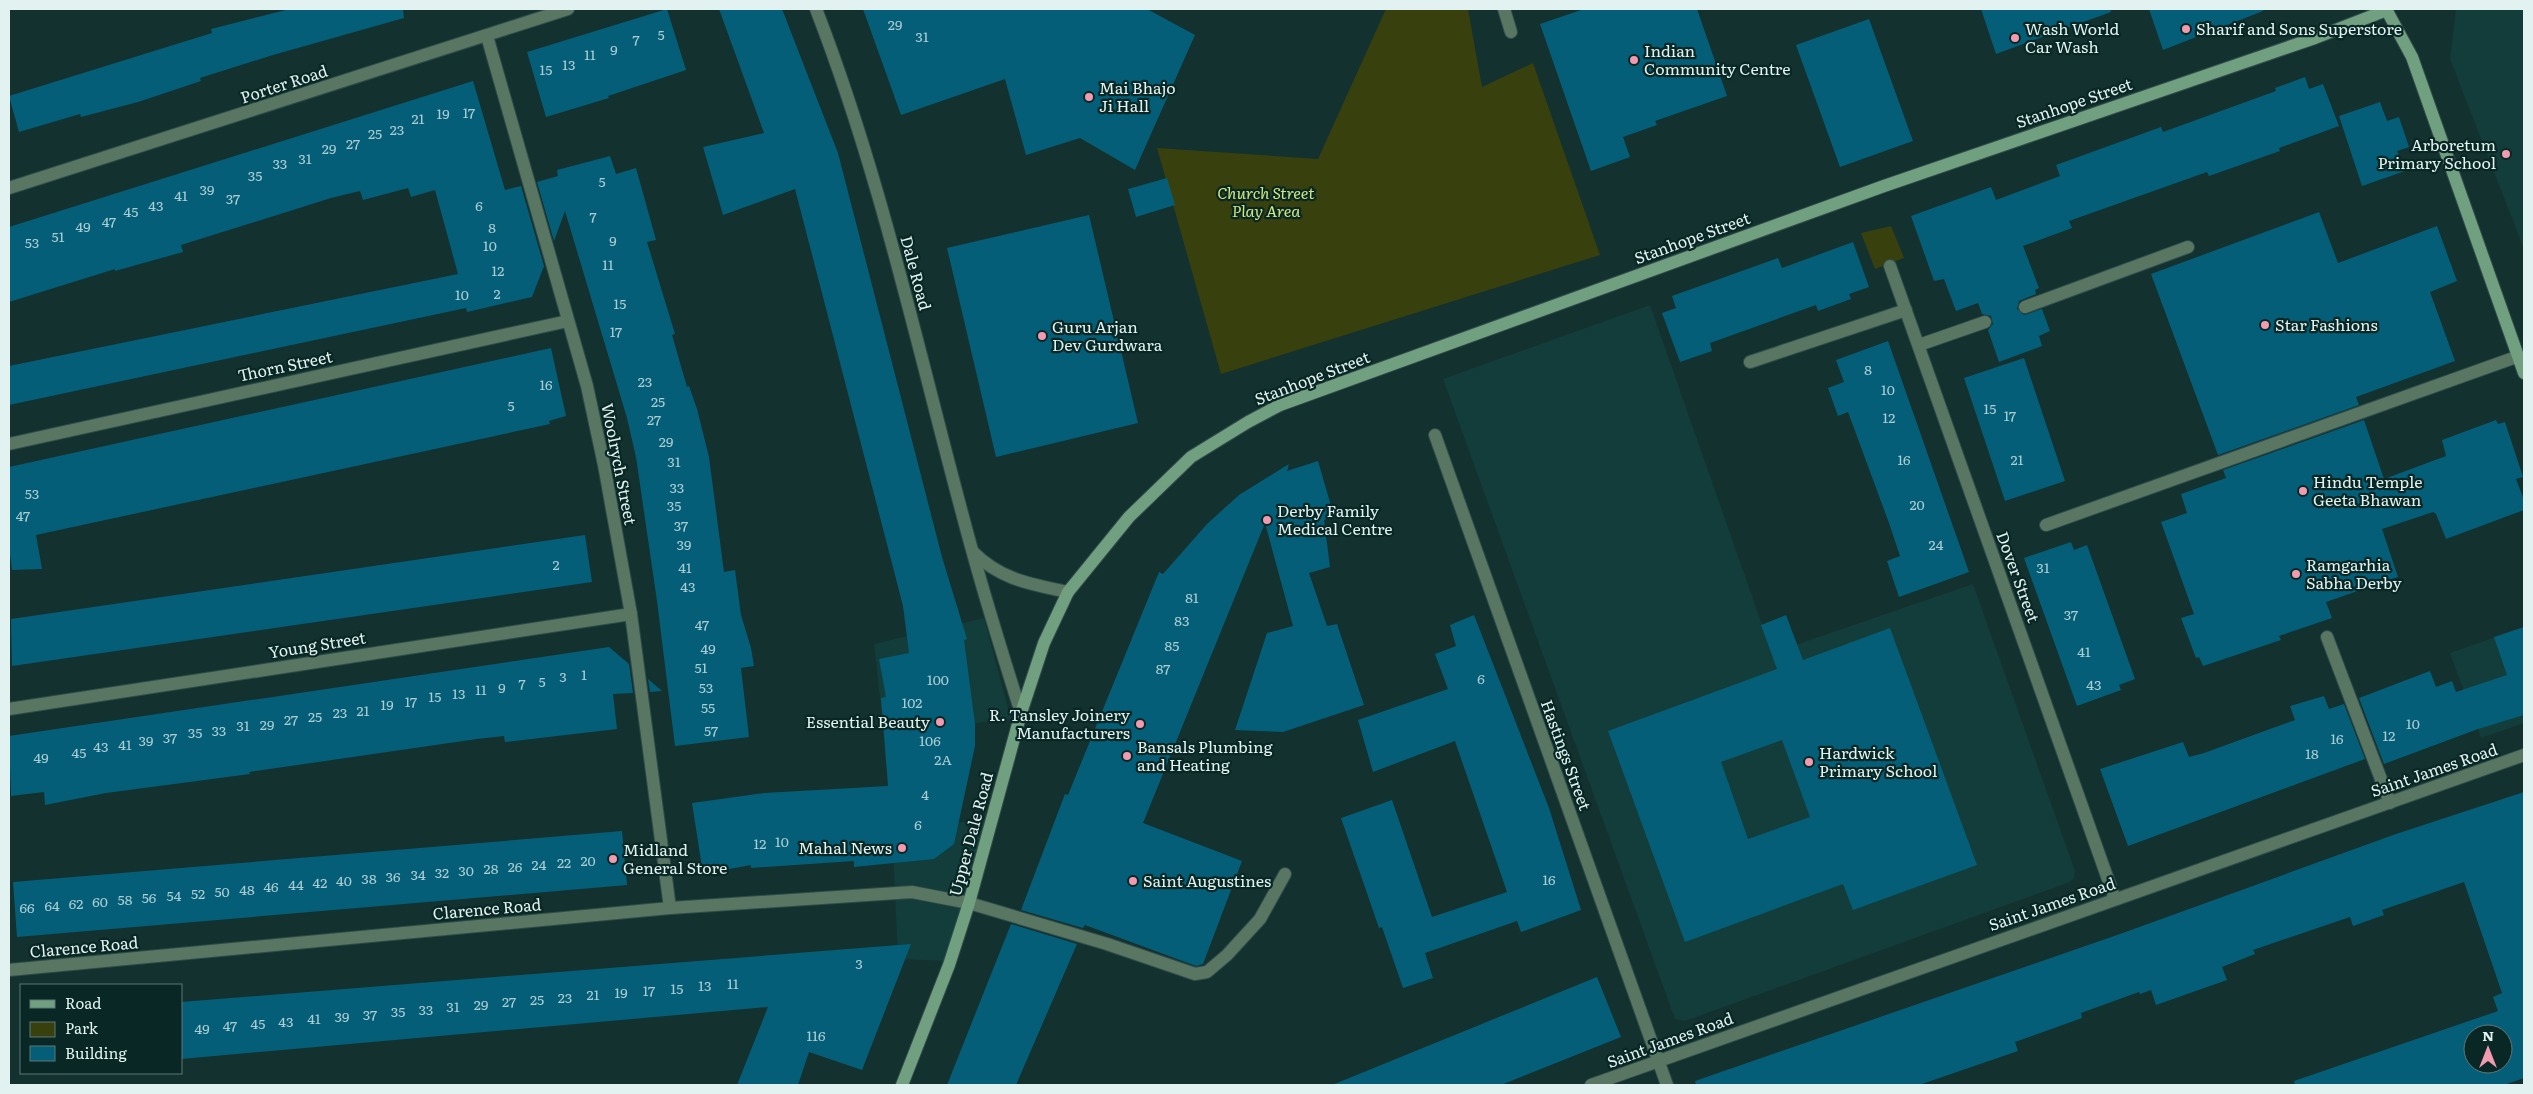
<svg xmlns="http://www.w3.org/2000/svg" width="2533" height="1094" viewBox="0 0 2533 1094" font-family="Literata,serif">
  <style>
    .built { fill: #133d3a }
    .green { fill: #38410e }
    .building { fill: #055e77; fill-rule: evenodd }
    .lines { fill: none; stroke-linecap: round; stroke-linejoin: round }
    .lane-casing { stroke: #304c4a; stroke-width: 14 }
    .street-casing { stroke: #304c4a; stroke-width: 14 }
    .secondary-casing { stroke: #304c4a; stroke-width: 14 }
    .lane { stroke: #597662; stroke-width: 12 }
    .street { stroke: #597662; stroke-width: 12 }
    .secondary { stroke: #70a07f; stroke-width: 12 }
    .poi-dot { fill: #f29aaf; stroke: #082725; stroke-width: 2 }
    .labels { text-anchor: middle; stroke-width: 4.5; stroke-linejoin: round; paint-order: stroke }
    .number-label { font-size: 14px; fill: #aacdd2 }
    .poi-label { font-size: 16px; fill: #e1f2f0; stroke: #082725; text-anchor: start }
    .street-label { font-size: 16px; fill: #e1f2f0; stroke: #082725 }
    .park-label { font-size: 16px; font-style: italic; fill: #d0e77e; stroke: #082725 }
  </style>
  <rect width="100%" height="100%" fill="#13312f"/>
  <g class="built">
    <path d="M2456,9H2524V249L2450,59Z"/>
    <path d="M1650,305L1772,653L1973,584L2075,871L2074,878L2070,882L1685,1021L1675,1019L1443,379Z"/>
    <path d="M984,618L1011,719L884,734L874,644Z"/>
    <path d="M2524,627V723L2481,738L2450,653Z"/>
    <path d="M995,820L951,961L898,959L892,826Z"/>
  </g>
  <g class="green">
    <path d="M1386,9H1468L1482,87L1533,63L1600,255L1221,374L1157,148L1318,159Z"/>
    <path d="M1891,226L1904,258L1875,269L1861,233Z"/>
  </g>
  <g class="building">
    <path d="M290,9H403L404,18L273,55L200,78L201,81L138,102L81,117L80,114L19,132L9,96L212,33L211,29Z"/>
    <path d="M667,9L686,70L608,96L609,98L546,117L527,52Z"/>
    <path d="M719,9H782L838,153L942,557L967,639L964,640L975,724V746L954,844L934,859L854,867V861L751,868V865L703,874L692,803L764,793L888,786L881,698L886,697L879,659L909,653L903,606L795,189L723,215L703,147L764,133Z"/>
    <path d="M863,9H1147L1195,35L1135,170L1080,138L1026,155L1005,79L901,115Z"/>
    <path d="M1584,9H1697L1727,96L1655,121L1657,125L1623,137L1630,157L1591,171L1540,24Z"/>
    <path d="M1981,9H2110L2111,12L1996,54Z"/>
    <path d="M2149,9H2263V11L2163,50Z"/>
    <path d="M1869,19L1913,141L1840,167L1796,45Z"/>
    <path d="M2305,77L2309,89L2323,84L2339,126L2279,148L2280,151L2209,176L2207,172L2069,221L2072,228L2023,246L2039,288L2035,290L2036,294L2019,301L2017,309L2024,315L2042,309L2050,331L2039,336L2042,346L1999,362L1988,330L1993,324L1991,316L1982,314L1978,303L1956,311L1944,279L1934,281L1911,216L1991,187L1996,200L2060,176L2056,165L2161,127L2163,132L2276,91L2275,88Z"/>
    <path d="M473,81L505,190L521,186L544,266L532,297L467,312L466,308L9,405V366L458,274L435,190L411,197L408,188L363,200L360,191L331,198L181,245L183,252L115,271V269L9,302V227Z"/>
    <path d="M2380,102L2387,121L2399,117L2409,147L2397,151L2405,171L2362,186L2339,116Z"/>
    <path d="M610,156L616,174L636,168L656,240L647,242L675,334L672,335L687,387L689,386L697,409L709,457L724,572L735,570L741,615L751,648L754,666L741,668L749,737L675,746L657,601L636,457L627,418L565,211L554,241L537,182L558,176L557,170Z"/>
    <path d="M1167,178L1175,205L1136,217L1128,189Z"/>
    <path d="M2319,212L2338,263L2437,226L2457,281L2430,292L2455,361L2356,397L2359,405L2218,455L2151,274Z"/>
    <path d="M1089,215L1138,423L996,457L947,248Z"/>
    <path d="M1853,242L1869,287L1849,294L1851,299L1818,311L1816,305L1710,343L1712,351L1680,362L1662,313L1676,308L1672,296L1778,258L1782,268Z"/>
    <path d="M1888,341L1969,572L1899,597L1887,561L1900,556L1889,523L1848,412L1838,416L1828,388L1844,382L1836,360Z"/>
    <path d="M551,348L566,416L549,421L550,424L36,535L42,569L12,570L9,546V467Z"/>
    <path d="M2024,358L2065,481L2005,501L1964,378Z"/>
    <path d="M2364,420L2384,479L2446,456L2442,440L2496,420L2498,424L2505,422L2523,477L2516,479L2524,500V510L2446,539L2436,514L2433,512L2382,529L2398,577L2326,602L2332,618L2279,636L2281,640L2203,666L2199,657L2196,658L2181,618L2194,614L2161,522L2187,513L2181,494L2226,478L2223,470Z"/>
    <path d="M1318,461L1334,516L1324,520L1330,567L1309,573L1327,626L1337,624L1364,705L1283,732L1235,730L1267,633L1293,626L1265,523L1143,823L1242,861L1203,964L1196,966L1085,925L1083,928L1021,910L1065,794L1068,795L1159,572L1163,574L1207,524L1239,495L1289,464L1287,471Z"/>
    <path d="M585,535L592,582L12,666L11,619Z"/>
    <path d="M2071,542L2074,550L2087,545L2135,679L2119,685L2121,690L2077,706L2024,558Z"/>
    <path d="M1474,615L1549,808L1581,910L1521,932L1517,921L1425,953L1433,978L1403,988L1382,927L1379,928L1341,818L1392,800L1432,917L1507,892L1455,741L1373,772L1358,720L1448,689L1435,654L1456,646L1450,625Z"/>
    <path d="M1786,615L1803,660L1890,628L1977,865L1853,910L1843,884L1685,942L1608,731L1777,669L1761,625ZM1782,740L1810,817L1748,839L1721,762Z"/>
    <path d="M2524,627V715L2478,729L2384,764L2359,698L2430,671L2436,687L2452,681L2456,692L2507,675L2494,637Z"/>
    <path d="M609,647L629,664L633,693L613,694L617,729L505,742L504,736L477,739L249,772L250,774L106,793L45,805L44,792L11,796L9,736Z"/>
    <path d="M648,679L662,691L650,692Z"/>
    <path d="M2324,696L2329,709L2344,704L2365,759L2128,846L2100,769L2183,742L2189,757L2204,753L2295,720L2290,706Z"/>
    <path d="M2524,792V1078L2504,1085H2295L2294,1081L2498,1011L2493,997L2502,993L2464,882L2382,910L2384,915L2353,926L2350,917L2253,950L2255,954L2222,967L2227,980L2156,1005L2151,990L2140,994L2139,992L2081,1013L2082,1018L2015,1042L2018,1051L1919,1085H1696L1695,1081L2120,934L2396,834ZM2473,1034H2503V1064H2473Z"/>
    <path d="M622,831L627,885L17,937L13,882Z"/>
    <path d="M1011,924L1077,944L1016,1085H947Z"/>
    <path d="M911,944L862,1070L809,1052L798,1085H737L768,1007L181,1059V1002Z"/>
    <path d="M1597,977L1621,1037L1501,1085H1332Z"/>
  </g>
  <g class="lines">
    <g class="lane-casing">
      <g id="lane">
        <path d="M2025,307L2188,247"/>
        <path d="M1919,345L1985,322"/>
        <path d="M1750,362L1906,310"/>
        <path d="M2046,525L2519,356"/>
        <path d="M2327,637L2390,803"/>
        <path d="M969,903L1107,944L1195,974L1207,972L1227,955L1260,919L1285,874"/>
      </g>
    </g>
    <g class="street-casing">
      <g id="street">
        <path d="M816,9C884,184 922,369 972,550C987,605 1004,659 1021,713"/>
        <path d="M1504,9L1511,32"/>
        <path d="M487,36L587,386L604,465L631,614L670,908"/>
        <path d="M9,188L568,9"/>
        <path d="M1890,266L2115,899"/>
        <path d="M1435,435L1667,1085"/>
        <path d="M9,444L568,321"/>
        <path d="M973,552C1001,580 1031,584 1068,592"/>
        <path d="M9,709L631,614"/>
        <path d="M9,970L670,908L912,892L969,903"/>
        <path d="M1591,1085L2524,755"/>
      </g>
    </g>
    <g class="secondary-casing">
      <g id="secondary">
        <path d="M2386,9L2412,57L2524,373"/>
        <path d="M902,1085L949,965L969,903L1021,713L1044,643L1068,592L1129,517L1191,457L1248,422L1280,405L1884,186L2315,38L2387,10"/>
      </g>
    </g>
    <use href="#lane" class="lane"/>
    <use href="#street" class="street"/>
    <use href="#secondary" class="secondary"/>
  </g>
  <g class="poi-dot">
    <circle cx="2186" cy="29" r="5"/>
    <circle cx="2015" cy="38" r="5"/>
    <circle cx="1634" cy="60" r="5"/>
    <circle cx="1089" cy="97" r="5"/>
    <circle cx="2506" cy="154" r="5"/>
    <circle cx="2265" cy="325" r="5"/>
    <circle cx="1042" cy="336" r="5"/>
    <circle cx="2303" cy="491" r="5"/>
    <circle cx="1267" cy="520" r="5"/>
    <circle cx="2296" cy="574" r="5"/>
    <circle cx="940" cy="722" r="5"/>
    <circle cx="1140" cy="724" r="5"/>
    <circle cx="1127" cy="756" r="5"/>
    <circle cx="1809" cy="762" r="5"/>
    <circle cx="902" cy="848" r="5"/>
    <circle cx="613" cy="859" r="5"/>
    <circle cx="1133" cy="881" r="5"/>
  </g>
  <g class="labels">
    <g class="number-label">
      <text x="895" y="30">29</text>
      <text x="661" y="40">5</text>
      <text x="922" y="42">31</text>
      <text x="636" y="45">7</text>
      <text x="614" y="55">9</text>
      <text x="590" y="60">11</text>
      <text x="569" y="70">13</text>
      <text x="546" y="75">15</text>
      <text x="469" y="118">17</text>
      <text x="443" y="119">19</text>
      <text x="418" y="124">21</text>
      <text x="397" y="135">23</text>
      <text x="375" y="139">25</text>
      <text x="353" y="149">27</text>
      <text x="329" y="154">29</text>
      <text x="305" y="164">31</text>
      <text x="280" y="169">33</text>
      <text x="255" y="181">35</text>
      <text x="602" y="187">5</text>
      <text x="207" y="195">39</text>
      <text x="181" y="201">41</text>
      <text x="233" y="204">37</text>
      <text x="156" y="211">43</text>
      <text x="479" y="211">6</text>
      <text x="131" y="217">45</text>
      <text x="593" y="222">7</text>
      <text x="109" y="227">47</text>
      <text x="83" y="232">49</text>
      <text x="492" y="233">8</text>
      <text x="58" y="242">51</text>
      <text x="613" y="246">9</text>
      <text x="32" y="248">53</text>
      <text x="490" y="251">10</text>
      <text x="608" y="270">11</text>
      <text x="498" y="276">12</text>
      <text x="497" y="299">2</text>
      <text x="462" y="300">10</text>
      <text x="620" y="309">15</text>
      <text x="616" y="337">17</text>
      <text x="1868" y="375">8</text>
      <text x="645" y="387">23</text>
      <text x="546" y="390">16</text>
      <text x="1888" y="395">10</text>
      <text x="658" y="407">25</text>
      <text x="511" y="411">5</text>
      <text x="1990" y="414">15</text>
      <text x="2010" y="421">17</text>
      <text x="1889" y="423">12</text>
      <text x="654" y="425">27</text>
      <text x="666" y="447">29</text>
      <text x="1904" y="465">16</text>
      <text x="2017" y="465">21</text>
      <text x="674" y="467">31</text>
      <text x="677" y="493">33</text>
      <text x="32" y="499">53</text>
      <text x="1917" y="510">20</text>
      <text x="674" y="511">35</text>
      <text x="23" y="521">47</text>
      <text x="681" y="531">37</text>
      <text x="684" y="550">39</text>
      <text x="1936" y="550">24</text>
      <text x="556" y="570">2</text>
      <text x="685" y="573">41</text>
      <text x="2043" y="573">31</text>
      <text x="688" y="592">43</text>
      <text x="1192" y="603">81</text>
      <text x="2071" y="620">37</text>
      <text x="1182" y="626">83</text>
      <text x="702" y="630">47</text>
      <text x="1172" y="651">85</text>
      <text x="708" y="654">49</text>
      <text x="2084" y="657">41</text>
      <text x="701" y="673">51</text>
      <text x="1163" y="674">87</text>
      <text x="584" y="680">1</text>
      <text x="563" y="682">3</text>
      <text x="1481" y="684">6</text>
      <text x="938" y="685">100</text>
      <text x="542" y="687">5</text>
      <text x="522" y="689">7</text>
      <text x="2094" y="690">43</text>
      <text x="502" y="693">9</text>
      <text x="706" y="693">53</text>
      <text x="481" y="695">11</text>
      <text x="459" y="699">13</text>
      <text x="435" y="702">15</text>
      <text x="411" y="707">17</text>
      <text x="912" y="708">102</text>
      <text x="387" y="710">19</text>
      <text x="708" y="713">55</text>
      <text x="363" y="716">21</text>
      <text x="340" y="718">23</text>
      <text x="315" y="722">25</text>
      <text x="291" y="725">27</text>
      <text x="2413" y="729">10</text>
      <text x="267" y="730">29</text>
      <text x="243" y="731">31</text>
      <text x="219" y="736">33</text>
      <text x="711" y="736">57</text>
      <text x="195" y="738">35</text>
      <text x="2389" y="741">12</text>
      <text x="170" y="743">37</text>
      <text x="2337" y="744">16</text>
      <text x="146" y="746">39</text>
      <text x="930" y="746">106</text>
      <text x="125" y="750">41</text>
      <text x="101" y="752">43</text>
      <text x="79" y="758">45</text>
      <text x="2312" y="759">18</text>
      <text x="41" y="763">49</text>
      <text x="943" y="765">2A</text>
      <text x="925" y="800">4</text>
      <text x="918" y="830">6</text>
      <text x="782" y="847">10</text>
      <text x="760" y="849">12</text>
      <text x="588" y="866">20</text>
      <text x="564" y="868">22</text>
      <text x="539" y="870">24</text>
      <text x="515" y="872">26</text>
      <text x="491" y="874">28</text>
      <text x="466" y="876">30</text>
      <text x="442" y="878">32</text>
      <text x="418" y="880">34</text>
      <text x="393" y="882">36</text>
      <text x="369" y="884">38</text>
      <text x="1549" y="885">16</text>
      <text x="344" y="886">40</text>
      <text x="320" y="888">42</text>
      <text x="296" y="890">44</text>
      <text x="271" y="892">46</text>
      <text x="247" y="895">48</text>
      <text x="222" y="897">50</text>
      <text x="198" y="899">52</text>
      <text x="174" y="901">54</text>
      <text x="149" y="903">56</text>
      <text x="125" y="905">58</text>
      <text x="100" y="907">60</text>
      <text x="76" y="909">62</text>
      <text x="52" y="911">64</text>
      <text x="27" y="913">66</text>
      <text x="859" y="969">3</text>
      <text x="733" y="989">11</text>
      <text x="705" y="991">13</text>
      <text x="677" y="994">15</text>
      <text x="649" y="996">17</text>
      <text x="621" y="998">19</text>
      <text x="593" y="1000">21</text>
      <text x="565" y="1003">23</text>
      <text x="537" y="1005">25</text>
      <text x="509" y="1007">27</text>
      <text x="481" y="1010">29</text>
      <text x="453" y="1012">31</text>
      <text x="426" y="1015">33</text>
      <text x="398" y="1017">35</text>
      <text x="370" y="1020">37</text>
      <text x="342" y="1022">39</text>
      <text x="314" y="1024">41</text>
      <text x="286" y="1027">43</text>
      <text x="258" y="1029">45</text>
      <text x="230" y="1031">47</text>
      <text x="202" y="1034">49</text>
      <text x="816" y="1041">116</text>
    </g>
    <g class="poi-label">
      <text x="2025" y="35">Wash World<tspan x="2025" dy="18">Car Wash</tspan></text>
      <text x="2196" y="35">Sharif and Sons Superstore</text>
      <text x="1644" y="57">Indian<tspan x="1644" dy="18">Community Centre</tspan></text>
      <text x="1099" y="94">Mai Bhajo<tspan x="1099" dy="18">Ji Hall</tspan></text>
      <text x="2496" y="151" text-anchor="end">Arboretum<tspan x="2496" dy="18">Primary School</tspan></text>
      <text x="2275" y="331">Star Fashions</text>
      <text x="1052" y="333">Guru Arjan<tspan x="1052" dy="18">Dev Gurdwara</tspan></text>
      <text x="2313" y="488">Hindu Temple<tspan x="2313" dy="18">Geeta Bhawan</tspan></text>
      <text x="1277" y="517">Derby Family<tspan x="1277" dy="18">Medical Centre</tspan></text>
      <text x="2306" y="571">Ramgarhia<tspan x="2306" dy="18">Sabha Derby</tspan></text>
      <text x="1130" y="721" text-anchor="end">R. Tansley Joinery<tspan x="1130" dy="18">Manufacturers</tspan></text>
      <text x="930" y="728" text-anchor="end">Essential Beauty</text>
      <text x="1137" y="753">Bansals Plumbing<tspan x="1137" dy="18">and Heating</tspan></text>
      <text x="1819" y="759">Hardwick<tspan x="1819" dy="18">Primary School</tspan></text>
      <text x="892" y="854" text-anchor="end">Mahal News</text>
      <text x="623" y="856">Midland<tspan x="623" dy="18">General Store</tspan></text>
      <text x="1143" y="887">Saint Augustines</text>
    </g>
    <g class="street-label">
      <text transform="translate(284 84) rotate(-18)" y="6">Porter Road</text>
      <text transform="translate(2074 103) rotate(-19)" y="6">Stanhope Street</text>
      <text transform="translate(1692 238) rotate(-20)" y="6">Stanhope Street</text>
      <text transform="translate(916 273) rotate(75)" y="6">Dale Road</text>
      <text transform="translate(285 366) rotate(-12)" y="6">Thorn Street</text>
      <text transform="translate(1312 378) rotate(-21)" y="6">Stanhope Street</text>
      <text transform="translate(619 464) rotate(79)" y="6">Woolrych Street</text>
      <text transform="translate(2018 577) rotate(70)" y="6">Dover Street</text>
      <text transform="translate(317 645) rotate(-9)" y="6">Young Street</text>
      <text transform="translate(1566 755) rotate(70)" y="6">Hastings Street</text>
      <text transform="translate(2434 770) rotate(-19)" y="6">Saint James Road</text>
      <text transform="translate(971 834) rotate(-75)" y="6">Upper Dale Road</text>
      <text transform="translate(2052 904) rotate(-19)" y="6">Saint James Road</text>
      <text transform="translate(487 909) rotate(-5)" y="6">Clarence Road</text>
      <text transform="translate(84 947) rotate(-5)" y="6">Clarence Road</text>
      <text transform="translate(1670 1040) rotate(-20)" y="6">Saint James Road</text>
    </g>
    <g class="park-label">
      <text x="1266" y="199">Church Street<tspan x="1266" dy="18">Play Area</tspan></text>
    </g>
  </g>
  <rect width="2533" height="1094" fill="none" stroke="#e1f2f0" stroke-width="20"/>
  <rect x="20" y="984" width="162" height="90" fill="#082725" stroke="#5f7876"/>
  <rect x="30" y="1000" width="25" height="8" fill="#70a07f" stroke="#5f7876"/>
  <text x="65" y="1009" font-size="15" fill="#e1f2f0">Road</text>
  <rect x="30" y="1022" width="25" height="15" fill="#38410e" stroke="#5f7876"/>
  <text x="65" y="1034" font-size="15" fill="#e1f2f0">Park</text>
  <rect x="30" y="1046" width="25" height="15" fill="#055e77" stroke="#5f7876"/>
  <text x="65" y="1059" font-size="15" fill="#e1f2f0">Building</text>
  <g transform="translate(2488 1049)"><circle r="24" fill="#082725" stroke="#5f7876"/>
  <path d="M0-4L9 19L0 12L-9 19Z" fill="#f29aaf"/>
  <text y="-8" font-size="14" font-weight="bold" text-anchor="middle" fill="#e1f2f0">N</text>
  </g>
</svg>
